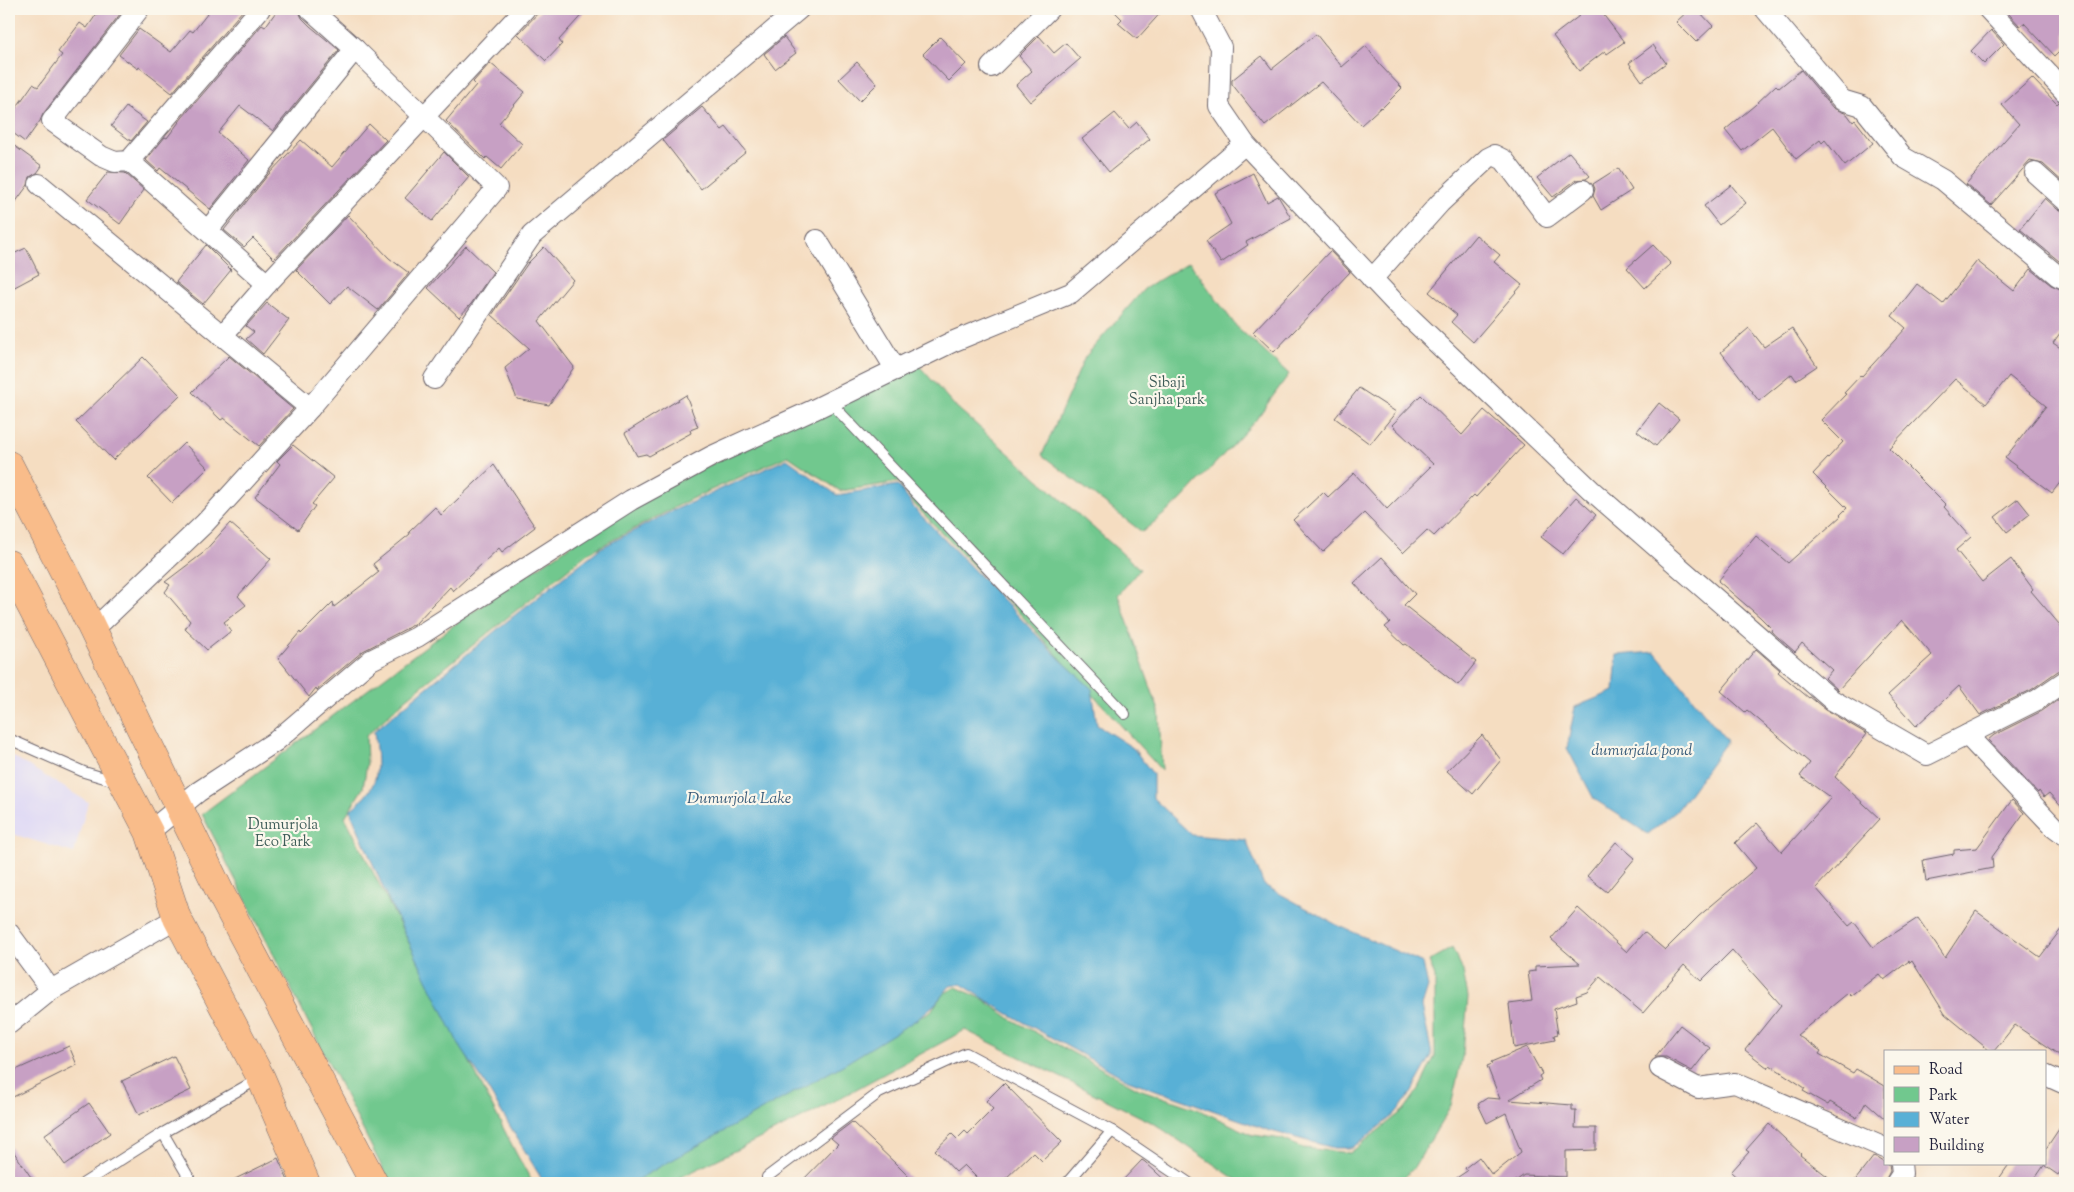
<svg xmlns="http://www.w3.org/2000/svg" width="2074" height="1192" viewBox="0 0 2074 1192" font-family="'Sorts Mill Goudy',serif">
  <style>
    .built { fill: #dcd6f6 }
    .green { fill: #71c88e; stroke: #4a7564 }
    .water { fill: #59b0d6; stroke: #3e6988 }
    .building { fill: #c7a0c4 }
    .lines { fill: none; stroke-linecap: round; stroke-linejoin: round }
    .lane-casing { stroke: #6c636a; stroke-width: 12 }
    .street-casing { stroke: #6c636a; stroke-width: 22 }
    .primary-casing { stroke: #6c636a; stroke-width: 29 }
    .lane { stroke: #fff; stroke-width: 10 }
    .street { stroke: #fff; stroke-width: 20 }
    .primary { stroke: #f9bc8a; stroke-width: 28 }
    .labels { text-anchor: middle; stroke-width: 4.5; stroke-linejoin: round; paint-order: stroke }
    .park-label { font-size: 15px; fill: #3e5c58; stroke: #fbf7ec }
    .water-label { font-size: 16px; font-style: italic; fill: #385b79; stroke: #fbf7ec }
  </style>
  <rect width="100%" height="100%" fill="#fbf7ec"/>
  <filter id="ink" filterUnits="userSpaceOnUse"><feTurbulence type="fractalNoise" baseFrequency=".02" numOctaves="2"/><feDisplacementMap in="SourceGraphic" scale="10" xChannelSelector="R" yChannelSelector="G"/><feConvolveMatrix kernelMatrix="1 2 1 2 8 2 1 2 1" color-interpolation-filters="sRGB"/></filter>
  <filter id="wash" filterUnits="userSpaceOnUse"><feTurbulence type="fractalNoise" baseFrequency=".0096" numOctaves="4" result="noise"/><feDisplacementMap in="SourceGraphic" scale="20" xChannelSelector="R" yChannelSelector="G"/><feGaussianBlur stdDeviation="1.12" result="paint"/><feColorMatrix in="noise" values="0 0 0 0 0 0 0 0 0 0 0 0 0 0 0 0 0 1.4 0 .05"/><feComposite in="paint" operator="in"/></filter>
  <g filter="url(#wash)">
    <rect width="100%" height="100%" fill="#f5ddc1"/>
    <path class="built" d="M9,754L88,802L74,853L9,833Z"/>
    <g class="green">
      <path d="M1189,262L1236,326L1289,374L1255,421L1179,502L1142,532L1042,455L1085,357L1144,289Z"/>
      <path d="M914,360L954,405L1140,569L1118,595L1159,711L1162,771L1023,617L915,505L899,482L840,491L788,456L691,499L588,553L407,698L366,736L367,763L363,788L345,817L517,1155L533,1183H390L202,814L462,619L624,509Z"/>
      <path d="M1452,948L1463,971L1468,997L1463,1053L1451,1106L1414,1168L1399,1183H1241L1155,1124L965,1030L814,1112L669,1183H628L931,1011L943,994L956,987L983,999L1011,1019L1139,1089L1197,1109L1253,1135L1282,1139L1303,1148L1350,1153L1404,1110L1419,1089L1435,1056V977L1429,961Z"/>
    </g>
    <g class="water">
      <path d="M787,459L837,495L898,485L915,509L1060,659L1092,689L1097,725L1133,748L1153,774V798L1192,835L1246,840L1264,885L1337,925L1423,963L1428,987L1422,1006L1432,1055L1408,1098L1394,1115L1352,1148H1334L1271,1131L1128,1080L1007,1013L961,984L950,986L934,1005L916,1020L843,1065L631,1183H544L483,1081L459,1045L387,897L350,810C383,785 378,768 374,731L506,622L599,549L670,512Z"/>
      <path d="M1655,652L1727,741L1679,808L1648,834L1594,799L1567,748L1575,707L1614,691L1617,655Z"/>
    </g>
    <g id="blocks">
      <g class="building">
        <path d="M100,9H124L43,114L40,121L25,142L9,130V118L33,84L38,87L62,55L58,52L80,23L87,28Z"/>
        <path d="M211,9H241L243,10L172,93L139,67L138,69L119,55L139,29L171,52L190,30L193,32Z"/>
        <path d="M278,9H298L302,18L310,26L339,50L273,131L240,106L218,133L249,160L210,209L160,168L158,171L146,160L165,137L167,138L182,118L262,25L265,27Z"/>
        <path d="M542,9H587L559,40L562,44L546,61L518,34Z"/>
        <path d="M1112,9H1164L1137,39L1118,23L1122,19Z"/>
        <path d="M1574,9H1599L1624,42L1607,54L1605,51L1579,71L1553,36L1579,16Z"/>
        <path d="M1690,9H1697L1713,26L1696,42L1676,22Z"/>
        <path d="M2011,9H2065V46L2055,56L2024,23L2020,26L2008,13Z"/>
        <path d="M1991,30L2004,44L1984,64L1971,51Z"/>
        <path d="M1316,34L1342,67L1366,46L1380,65L1402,88L1382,108L1381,107L1361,125L1321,82L1265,126L1232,84V80L1262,56L1272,69Z"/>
        <path d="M1039,36L1054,53L1066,43L1080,59L1030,102L1016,85L1032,71L1019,56Z"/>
        <path d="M784,37L796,53L775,69L764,54Z"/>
        <path d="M940,37L966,64L949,81L923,54Z"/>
        <path d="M1653,45L1666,63L1642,81L1629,63Z"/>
        <path d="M857,62L877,84L860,101L839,79Z"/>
        <path d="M490,63L525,92L499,123L522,144L501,169L487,157L485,159L446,121L476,85L473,82Z"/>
        <path d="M1801,70L1833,108L1847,114L1853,122L1855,120L1873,143L1845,166L1825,140L1822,143L1820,140L1796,159L1772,127L1742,151L1725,130L1755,105L1776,85L1779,88Z"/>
        <path d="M2032,78L2057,104L2059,102L2065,104V184L2043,164L2030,161L1991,205L1966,184L2019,124L2002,105Z"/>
        <path d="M126,107L147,122L131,141L111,126Z"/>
        <path d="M702,107L722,130L726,127L746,152L701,189L663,140Z"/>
        <path d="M1115,113L1129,129L1137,122L1150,139L1109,172L1082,139Z"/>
        <path d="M369,124L386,140L274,259L253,238L244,247L224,230L267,176L301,140L332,167Z"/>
        <path d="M9,142L42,166L37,173L30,177L28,185L9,211Z"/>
        <path d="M444,152L469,177L432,221L405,198Z"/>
        <path d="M1569,152L1590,176L1586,179L1576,180L1553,197L1537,178Z"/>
        <path d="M1618,168L1632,190L1601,210L1593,196L1595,189L1593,184Z"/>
        <path d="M108,172L125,173L144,190L120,224L87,199Z"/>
        <path d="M1253,173L1267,202L1278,196L1291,218L1246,242L1248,245L1221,263L1206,241L1231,224L1215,193Z"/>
        <path d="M1731,185L1746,203L1719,225L1704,206Z"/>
        <path d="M2045,198L2057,209L2065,212V266L2020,229Z"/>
        <path d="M348,215L389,258L409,273L378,310L347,286L330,304L296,270Z"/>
        <path d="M1476,235L1500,255L1494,262L1522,285L1473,342L1451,322L1457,315L1429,292Z"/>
        <path d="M206,245L231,270L203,304L176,282Z"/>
        <path d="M1653,245L1671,264L1645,288L1627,268Z"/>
        <path d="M466,246L493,272L471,304L459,317L428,288Z"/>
        <path d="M544,247L573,280L539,321L574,367L549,405L517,399L505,368L529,348L492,315L528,263Z"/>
        <path d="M26,248L39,274L9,290V256Z"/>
        <path d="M1330,251L1350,272L1274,352L1253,332Z"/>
        <path d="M1977,261L2014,291L2031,269L2051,285L2065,291V326L2053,343L2065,351V476L2052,493L2005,458L2046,406L2009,376L1986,404L1955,379L1889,448L1946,505L1944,507L1971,537L1956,550L1982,582L2011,559L2033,589L2031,591L2065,631V669L2058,671L2031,690L1980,715L1959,686L1916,726L1888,695L1932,655L1902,620L1838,690L1825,678L1832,670L1802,643L1795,652L1771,631L1772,629L1760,617L1718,581L1756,536L1788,563L1841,516L1840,515L1847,508L1813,474L1843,442L1821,420L1846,394L1844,393L1861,375L1862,376L1906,328L1892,316L1917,284L1943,304Z"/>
        <path d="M267,303L289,320L263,354L246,339L254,332L246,326Z"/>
        <path d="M1749,328L1764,347L1792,328L1817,366L1796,380L1792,374L1759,401L1721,352Z"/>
        <path d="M229,356L293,409L259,446L224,418L221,420L192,392Z"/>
        <path d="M143,357L180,395L113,460L76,422Z"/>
        <path d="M1359,388L1396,412L1370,444L1335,418Z"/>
        <path d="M686,395L698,427L690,430L691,433L649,456L646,454L637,456L625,433Z"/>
        <path d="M1421,395L1462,435L1484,410L1524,445L1476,497L1474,495L1434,536L1427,530L1403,553L1364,513L1323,552L1293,520L1323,492L1328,497L1354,473L1387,509L1433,464L1392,425Z"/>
        <path d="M1659,403L1679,419L1656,446L1637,431Z"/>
        <path d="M184,443L208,468L172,503L148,478Z"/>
        <path d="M293,445L334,478L312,504L315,506L298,530L255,497L280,464L277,461Z"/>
        <path d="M494,465L535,527L502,552L499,548L453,591L450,587L415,624L363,651L317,690L316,688L309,697L278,658L300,632L301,634L333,602L334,607L379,572L373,564L410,534L409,532L435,507L441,515Z"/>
        <path d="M1576,497L1596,515L1563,554L1541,537Z"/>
        <path d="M2018,499L2030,514L2007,532L1995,517Z"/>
        <path d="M230,523L271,559L238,596L246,605L224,622L231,631L207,650L185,629L190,621L165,592L170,585L165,582L202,554Z"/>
        <path d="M1382,557L1415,594L1404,605L1476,662L1458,685L1406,644L1404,645L1385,627L1390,623L1354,583Z"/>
        <path d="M1756,649L1780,670L1778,672L1809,698L1810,697L1826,710L1867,734L1835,777L1880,819L1816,888L1849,926L1854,922L1873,947L1918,918L1945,958L1976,911L2040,957L2065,924V1059L2015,1025L1994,1051H1990L1945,1014L1912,961L1910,963L1909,961L1884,980L1879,974L1851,996L1848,993L1797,1035L1821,1051L1819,1054L1853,1073L1856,1069L1885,1086V1119L1866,1102L1857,1118L1830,1102L1828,1105L1803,1091L1805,1088L1770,1065L1768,1068L1745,1050L1781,1005L1732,950L1701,981L1684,965L1643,1013L1600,977L1587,992L1576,996L1577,1001L1554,1009L1558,1034L1554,1035L1555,1040L1514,1048L1509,1004L1532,1001L1528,972L1535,971V966L1580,964L1551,939L1578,908L1627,952L1644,932L1665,950L1699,916L1756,868L1735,843L1757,823L1782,852L1831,798L1800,776L1810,763L1747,710L1745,712L1721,691Z"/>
        <path d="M2065,695V811L2049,793L2044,797L2039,791L2038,793L1988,740L1994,735L2042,711Z"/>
        <path d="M1482,735L1501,760L1473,794L1447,771Z"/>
        <path d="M2012,800L2024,813L1992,857L1993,868L1926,881L1923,860L1954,854V850L1977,848Z"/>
        <path d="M1616,842L1635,858L1607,892L1587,876Z"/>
        <path d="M1680,1025L1710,1048L1692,1071L1666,1057H1655Z"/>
        <path d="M69,1046L77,1065L9,1099V1073Z"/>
        <path d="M1527,1047L1542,1074L1539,1076L1541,1080L1509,1100L1572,1105V1110H1576L1575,1128H1596V1150L1566,1151V1177L1524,1175L1513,1183H1449L1467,1171L1465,1168L1479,1157L1492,1175L1521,1152L1506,1113L1487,1123L1478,1104L1487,1098L1500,1099L1487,1066L1492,1064L1491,1062Z"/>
        <path d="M174,1056L191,1090L139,1115L122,1081Z"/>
        <path d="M1004,1083L1062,1142L1042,1161L1033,1152L1001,1183H982L964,1165L956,1172L935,1150L952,1134L957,1139L965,1131L968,1134L993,1109L986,1101Z"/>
        <path d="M89,1103L110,1133L65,1165L44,1135Z"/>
        <path d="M2065,1120V1164L2058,1175L2045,1166V1164L2032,1183H1996L2010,1163H2045V1150Z"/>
        <path d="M852,1122L896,1164L915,1183H800L838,1144L831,1138Z"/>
        <path d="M1769,1124L1801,1154L1800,1155L1836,1183H1743L1731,1172L1749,1152L1746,1150Z"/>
        <path d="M9,1145L35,1183H9Z"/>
        <path d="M1874,1156L1889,1165L1890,1171L1884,1183H1853Z"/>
        <path d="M278,1158L289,1183H227Z"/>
        <path d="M1142,1160L1145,1162L1168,1183H1120Z"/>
      </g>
    </g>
  </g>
  <g filter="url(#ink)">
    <use href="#blocks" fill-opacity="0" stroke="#6c636a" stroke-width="1"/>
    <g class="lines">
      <g class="lane-casing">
        <g id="lane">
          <path d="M830,402L1125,714"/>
          <path d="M9,739L84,772L118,782"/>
          <path d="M163,1133L192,1183"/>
          <path d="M84,1183L163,1133L260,1078"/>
          <path d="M768,1183L767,1177L879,1093L966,1053L1112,1131L1189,1183"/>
          <path d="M1067,1183L1112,1131"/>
        </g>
      </g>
      <g class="street-casing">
        <g id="street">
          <path d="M139,9L52,121L101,156L115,162L129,161L267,284"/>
          <path d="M1201,9L1221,47L1219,106L1245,144L1399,307L1591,490L1832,700L1927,755L2037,700L2065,681"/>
          <path d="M1765,9L1842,100L1862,106L1903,157L1943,180L2058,276L2065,279"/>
          <path d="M1988,9L2065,92"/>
          <path d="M991,67L1049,9"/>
          <path d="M129,161L260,9"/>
          <path d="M2035,173L2065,200"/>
          <path d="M39,184L310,408"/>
          <path d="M208,230L355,49"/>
          <path d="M817,240L896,370"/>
          <path d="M1372,279L1440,203L1488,158L1494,155L1504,160L1547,217L1583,190"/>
          <path d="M222,336L267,284L525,9"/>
          <path d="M434,379L532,235L799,9"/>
          <path d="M93,630L205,523L310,408L497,188L355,49L310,9"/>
          <path d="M1967,735L2053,826L2065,835"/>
          <path d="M149,832L198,792L276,741L371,660L417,637L631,500L712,456L813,410L952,342L1071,293L1245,144"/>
          <path d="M9,933L51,990"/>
          <path d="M9,1024L51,990L177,918"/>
          <path d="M1660,1068L1698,1088L1735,1083L1885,1148"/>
          <path d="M2045,1075L2065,1084"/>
          <path d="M1896,1183L1902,1174L1901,1163"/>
        </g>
      </g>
      <g class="primary-casing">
        <g id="primary">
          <path d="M9,465L75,593L222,896L374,1183"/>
          <path d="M9,564L149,832L177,918L261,1078L306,1183"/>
        </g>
      </g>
      <use href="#lane" class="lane"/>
      <use href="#street" class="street"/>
      <use href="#primary" class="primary"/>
    </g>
  </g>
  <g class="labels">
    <g class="park-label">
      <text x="1167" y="387">Sibaji<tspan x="1167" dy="17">Sanjha park</tspan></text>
      <text x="283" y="829">Dumurjola<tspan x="283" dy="17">Eco Park</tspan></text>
    </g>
    <g class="water-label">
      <text x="1642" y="755">dumurjala pond</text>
      <text x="739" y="803">Dumurjola Lake</text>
    </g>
  </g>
  <rect width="2074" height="1192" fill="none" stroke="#fbf7ec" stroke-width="30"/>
  <rect x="1884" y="1050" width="162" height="115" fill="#fbf7ec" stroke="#a4a2a5"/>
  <rect x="1894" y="1066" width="25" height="8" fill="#f9bc8a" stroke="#a4a2a5"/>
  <text x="1929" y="1074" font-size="15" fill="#22223b">Road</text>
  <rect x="1894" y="1087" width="25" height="15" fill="#71c88e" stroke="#a4a2a5"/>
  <text x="1929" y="1100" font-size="15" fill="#22223b">Park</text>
  <rect x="1894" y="1112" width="25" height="15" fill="#59b0d6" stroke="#a4a2a5"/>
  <text x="1929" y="1124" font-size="15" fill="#22223b">Water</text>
  <rect x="1894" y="1137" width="25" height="15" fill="#c7a0c4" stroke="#a4a2a5"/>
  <text x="1929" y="1150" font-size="15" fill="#22223b">Building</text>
</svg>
